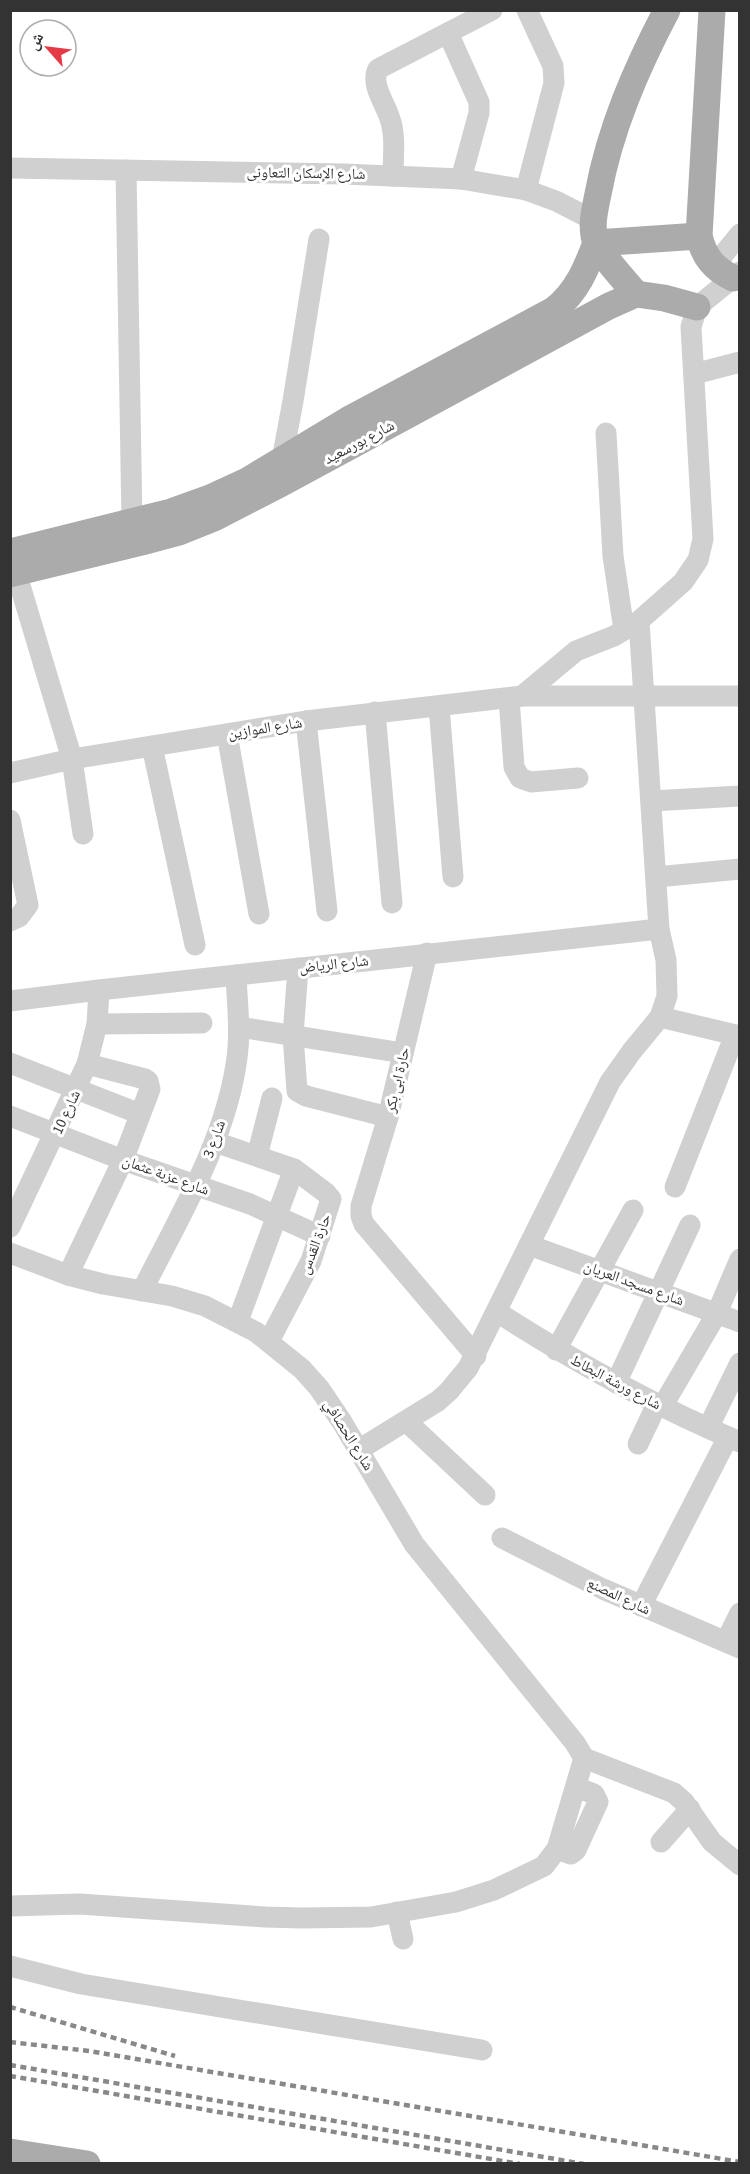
<svg xmlns="http://www.w3.org/2000/svg" width="750" height="2174" viewBox="0 0 750 2174" font-family="'Source Sans 3','Noto Naskh Arabic',sans-serif">
  <style>
    .lines { fill: none; stroke-linecap: round; stroke-linejoin: round }
    .minor { stroke: #d0d0d0; stroke-width: 21 }
    .major { stroke: #ababab; stroke-width: 27 }
    .rail { stroke: #888; stroke-width: 4.5; stroke-dasharray: 6 4.5; stroke-linecap: butt }
    .labels { text-anchor: middle; stroke-width: 6; stroke-linejoin: round; paint-order: stroke }
    .street-label { font-size: 15px; fill: #333; stroke: #fff }
  </style>
  <rect width="100%" height="100%" fill="#fff"/>
  <g class="lines">
    <g class="minor">
      <path d="M448,33L479,102V113L461,179"/>
      <path d="M10,168L344,174L461,179L526,190L556,201L593,220"/>
      <path d="M126,170L132,523"/>
      <path d="M393,176C393,157 396,136 390,119C386,104 370,85 378,69L492,10"/>
      <path d="M526,190L554,83L553,66L527,10"/>
      <path d="M714,266L740,234"/>
      <path d="M694,374L740,362"/>
      <path d="M606,433L613,556L624,630"/>
      <path d="M282,460L293,401L319,239"/>
      <path d="M16,572L72,759L83,834"/>
      <path d="M522,696L576,651L614,636L639,621L683,582L698,560L703,539L691,327L697,307L740,272"/>
      <path d="M509,698L514,767L520,778L531,782L578,778"/>
      <path d="M439,707L453,877"/>
      <path d="M375,712L392,903"/>
      <path d="M306,721L327,911"/>
      <path d="M227,734L259,914"/>
      <path d="M152,746L195,945"/>
      <path d="M10,773L72,759L306,721L522,696H740"/>
      <path d="M651,801L740,796"/>
      <path d="M10,820L28,905L19,917L10,921"/>
      <path d="M656,877L740,869"/>
      <path d="M427,953L388,1117L361,1206V1216L364,1224L476,1356"/>
      <path d="M298,968L293,1035L297,1091L306,1096L388,1117"/>
      <path d="M10,1001L99,990L659,929"/>
      <path d="M660,1017L740,1036"/>
      <path d="M97,1024L202,1023"/>
      <path d="M239,1027L403,1053"/>
      <path d="M10,1063L140,1114"/>
      <path d="M10,1116L123,1160L250,1204L320,1236"/>
      <path d="M215,1142L294,1169L326,1193L331,1199L311,1261L269,1341"/>
      <path d="M257,1156L272,1098"/>
      <path d="M675,1187L735,1035"/>
      <path d="M10,1227L87,1064L97,1024L99,990"/>
      <path d="M529,1245L740,1322"/>
      <path d="M10,1253L68,1275L103,1284L172,1296L205,1306L256,1332L302,1369L319,1388L342,1422L414,1544L575,1743L584,1758"/>
      <path d="M68,1275L123,1160L150,1089L148,1081L145,1079L87,1064"/>
      <path d="M142,1291C179,1217 226,1141 237,1058C241,1030 237,1002 236,975"/>
      <path d="M497,1312C575,1362 654,1406 740,1442"/>
      <path d="M238,1321L294,1169"/>
      <path d="M556,1350L633,1210"/>
      <path d="M616,1383L690,1225"/>
      <path d="M662,1407L717,1313L740,1259"/>
      <path d="M406,1421L485,1495"/>
      <path d="M708,1428L740,1363"/>
      <path d="M638,1444L657,1404"/>
      <path d="M360,1449L438,1401L449,1391L468,1368L610,1082L632,1051L660,1017L667,996L666,960L659,929L639,621"/>
      <path d="M502,1538L603,1589L740,1648"/>
      <path d="M641,1606L728,1437"/>
      <path d="M726,1641L740,1613"/>
      <path d="M584,1758L674,1793L684,1802L712,1842L740,1865"/>
      <path d="M661,1842L690,1809"/>
      <path d="M557,1849L571,1854L576,1850L598,1802L594,1794L576,1787"/>
      <path d="M10,1906L80,1904L265,1917L302,1918L371,1917L456,1902L494,1890L544,1866L557,1849L584,1758"/>
      <path d="M397,1912L403,1939"/>
      <path d="M10,1966L81,1984L482,2050"/>
    </g>
    <g class="major">
      <path d="M712,10L699,236C704,257 714,269 733,278"/>
      <path d="M596,243L699,236"/>
      <path d="M636,294C627,283 601,255 596,243C590,228 595,209 598,194C610,129 636,69 667,10"/>
      <path d="M10,552L171,512L210,498L247,481L348,420L554,310C577,292 586,269 596,243"/>
      <path d="M10,574L142,542L179,532L214,518L280,484L609,306L636,294L664,298L697,307"/>
      <path d="M10,2152L87,2164"/>
    </g>
    <g class="rail">
      <path d="M10,2007L175,2056"/>
      <path d="M10,2042L89,2051L740,2162"/>
      <path d="M10,2065L584,2164"/>
      <path d="M10,2076L520,2164"/>
    </g>
  </g>
  <g class="labels">
    <g class="street-label">
      <text transform="translate(306 173) rotate(1)" y="5">شارع الإسكان التعاونى</text>
      <text transform="translate(359 442) rotate(-28)" y="5">شارع بورسعيد</text>
      <text transform="translate(265 728) rotate(-9)" y="5">شارع الموازين</text>
      <text transform="translate(334 964) rotate(-6)" y="5">شارع الرياض</text>
      <text transform="translate(397 1080) rotate(-77)" y="5">حارة ابى بكر</text>
      <text transform="translate(66 1112) rotate(-65)" y="5">شارع 10</text>
      <text transform="translate(214 1139) rotate(-70)" y="5">شارع 3</text>
      <text transform="translate(166 1175) rotate(20)" y="5">شارع عزبة عثمان</text>
      <text transform="translate(315 1244) rotate(-69)" y="5">حارة القدس</text>
      <text transform="translate(634 1283) rotate(20)" y="5">شارع مسجد العريان</text>
      <text transform="translate(616 1382) rotate(28)" y="5">شارع ورشة البطاط</text>
      <text transform="translate(349 1435) rotate(58)" y="5">شارع الحصافي</text>
      <text transform="translate(619 1596) rotate(25)" y="5">شارع المصنع</text>
    </g>
  </g>
  <rect width="750" height="2174" fill="none" stroke="#333333" stroke-width="24"/>
  <g transform="translate(48 48) rotate(298)"><circle r="28" fill="#ffffff" stroke="#adadad" stroke-width="1.5"/>
  <path d="M0-4.5L10 22L0 15L-10 22Z" fill="#e63946"/>
  <text y="-9" font-size="16" font-weight="bold" text-anchor="middle" fill="#333333">ش</text>
  </g>
</svg>
